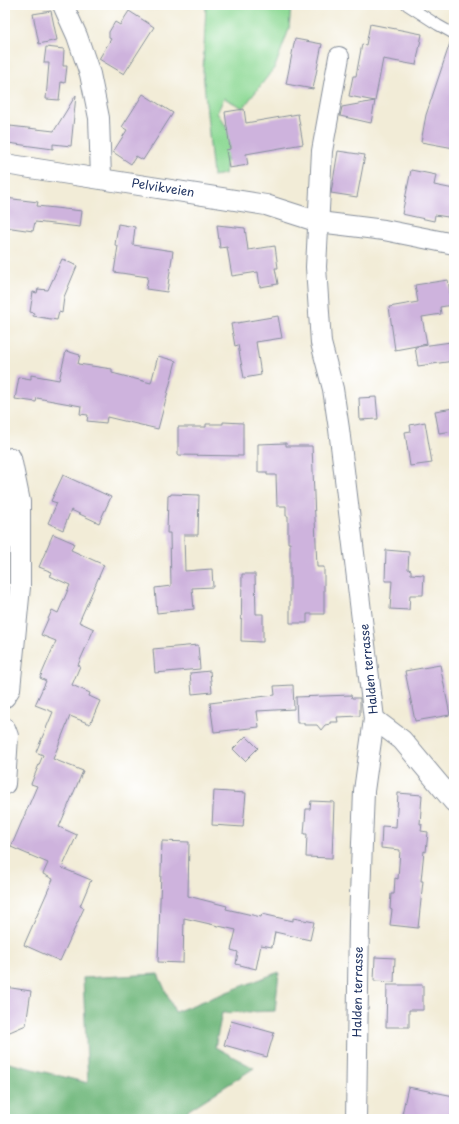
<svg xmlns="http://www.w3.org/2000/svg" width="459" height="1124" viewBox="0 0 459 1124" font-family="'Playpen Sans',sans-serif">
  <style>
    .green { fill: #90da97; stroke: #56847a }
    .forest { fill: #74ba80; stroke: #48746f }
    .building { fill: #ceb3dd }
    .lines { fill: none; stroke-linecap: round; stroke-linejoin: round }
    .service-casing { stroke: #868e9a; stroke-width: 12 }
    .minor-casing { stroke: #868e9a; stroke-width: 22 }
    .service { stroke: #fff; stroke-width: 10 }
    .minor { stroke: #fff; stroke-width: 20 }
    .labels { text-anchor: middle; stroke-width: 3; stroke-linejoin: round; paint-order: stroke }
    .street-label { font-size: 12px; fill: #1b2f5e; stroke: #fff }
  </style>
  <rect width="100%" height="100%" fill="#fff"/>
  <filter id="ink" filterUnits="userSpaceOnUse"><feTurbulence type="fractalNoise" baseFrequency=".025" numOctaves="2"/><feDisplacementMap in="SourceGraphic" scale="8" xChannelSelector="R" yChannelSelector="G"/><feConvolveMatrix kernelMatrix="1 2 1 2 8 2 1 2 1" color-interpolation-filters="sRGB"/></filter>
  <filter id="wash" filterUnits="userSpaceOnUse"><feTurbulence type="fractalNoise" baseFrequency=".012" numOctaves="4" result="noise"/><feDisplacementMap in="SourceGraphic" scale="16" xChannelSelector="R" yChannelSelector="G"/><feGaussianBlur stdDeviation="0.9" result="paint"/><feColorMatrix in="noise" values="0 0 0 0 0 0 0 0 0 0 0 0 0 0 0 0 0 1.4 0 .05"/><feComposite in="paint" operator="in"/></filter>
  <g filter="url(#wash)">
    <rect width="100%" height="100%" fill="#f2ecd7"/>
    <path class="green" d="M206,5H291L289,29L275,67L243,108L224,98L217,113L231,133L225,174L213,176L203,72Z"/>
    <path class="forest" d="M279,972L275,1011L222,1013L215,1047L254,1068L181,1115L180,1119H5V1062L88,1083L83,978L158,974L175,1012Z"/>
    <g id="blocks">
      <g class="building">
        <path d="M51,11L57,40L39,44L33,14Z"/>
        <path d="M129,11L154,27L124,74L99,59L111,39L109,38V32L115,22L120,25Z"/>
        <path d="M370,24L422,34L416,65L383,59L375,101L349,96L353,76H356L362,44L366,45Z"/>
        <path d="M295,39L322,44L313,89L286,84Z"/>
        <path d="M451,40H454V148L421,142L426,115Z"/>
        <path d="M46,47L64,49L63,66H67L65,83L61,82L59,100L46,99L49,63H44Z"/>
        <path d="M143,94L173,113L143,160L136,156L131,164L113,152L127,130L122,127Z"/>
        <path d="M76,95L71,146L53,144V149L8,143L10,126L54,131Z"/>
        <path d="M375,101L371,123L340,116L342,107Z"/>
        <path d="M244,109L246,123L298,114L303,144L246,154L248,165L229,168L226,150L230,149L225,112Z"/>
        <path d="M338,151L365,155L357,197L331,193Z"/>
        <path d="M411,170L436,175L434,185L454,189V218L435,215L434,221L402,214Z"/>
        <path d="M5,198L38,202L37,206L82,211L80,227L35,222L33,231L5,227Z"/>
        <path d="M118,224L135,227L133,245L173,251L167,292L146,289L148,277L114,272L118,246L115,245Z"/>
        <path d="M217,225L245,228L248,250L275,246L278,268H275L278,284L260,287L258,272L232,276L227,247L220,248Z"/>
        <path d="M62,259L77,266L64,297L62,313L59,312L57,320L33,316L34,313L30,312L33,292L37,293L38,289L48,290Z"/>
        <path d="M448,280L452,305L440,307L441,314L422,317L427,344L395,350L389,307L418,302L415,285Z"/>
        <path d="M278,316L282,338L256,342L261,375L244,378L238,345L235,346L231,324Z"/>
        <path d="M451,342L454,361L418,366L415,347Z"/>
        <path d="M66,351L80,355L78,364L112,369V373L151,383L158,356L176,361L158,429L107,417L106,423L87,421L88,415L80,414L81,406L37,398L36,402L15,399L19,377L31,379V375L59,380Z"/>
        <path d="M376,397L378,419L360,420L359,398Z"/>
        <path d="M454,408V431L439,433L435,411Z"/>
        <path d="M223,422L243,423V456L178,455V427H206V424H223Z"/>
        <path d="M425,422L432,463L410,466L405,432L411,431L410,425Z"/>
        <path d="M286,443V446H312L317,567H324V614H307V623H290V543H288V516H286V506H277L276,475H267V472H258V444Z"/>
        <path d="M63,475L111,497L99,523L71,510L63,530L48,523L57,503L51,501Z"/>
        <path d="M171,494L199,495L198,535H184L185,571L212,569L213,587L192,588L194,609L157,613L155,588L171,586L170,533H167L168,496L171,495Z"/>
        <path d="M53,534L74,543L71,550L104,565L79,622L94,629L78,665L80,666L72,685L90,693L89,696L100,701L90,724L70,716L53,759L83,771L59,827L77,835L62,868L91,880L80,906L84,908L60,961L24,945L53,879L43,874L48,863L11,847L37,786L31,784L43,755L36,752L53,712L35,705L46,681L40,678L56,641L41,635L52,610L58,613L70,585L50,576L52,572L39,567Z"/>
        <path d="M386,550L409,552L408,569L411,570V574L424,575L423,595H410L409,610L390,609L392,581H385Z"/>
        <path d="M242,574H255L256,614H263V642L241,641Z"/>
        <path d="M198,645L200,669L155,673L153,649Z"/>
        <path d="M440,665L450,715L415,721L405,671Z"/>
        <path d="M210,671L212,692L192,694L190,673Z"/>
        <path d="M293,685L294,709L257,711L259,727L214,732L210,703L275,695L274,686Z"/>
        <path d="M351,695L352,698H360V716L337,717L338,722H330V724L325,725L321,730L317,725H304V723H297L296,697Z"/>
        <path d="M246,736L258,748L245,761L233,749Z"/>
        <path d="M214,791L246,793L243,827L212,825Z"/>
        <path d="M398,793L422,795L420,824H422L421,831L428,832L426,852L424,851L421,881H423L418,928L390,925L392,910L390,909L391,894H394L395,878L398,879L400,850L381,848L382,826L396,827Z"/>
        <path d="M311,801L334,802L332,858L306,857L307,834H304L306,809H310Z"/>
        <path d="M162,841L189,842L188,896L227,906L226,909L261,917L262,914L293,921V918L314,922L310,940L275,932L272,947L261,945L256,969L236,964L238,952L231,950L236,930L184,918L183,963L158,962Z"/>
        <path d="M375,957L395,958L394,982L374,981Z"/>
        <path d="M387,985H423V1010H409V1027H386Z"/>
        <path d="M5,987L31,991L26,1025L5,1034Z"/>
        <path d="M231,1021L274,1033L267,1057L224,1045Z"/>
        <path d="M408,1087L454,1096V1119H403L404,1114H402Z"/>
      </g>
    </g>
  </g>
  <g filter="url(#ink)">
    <use href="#blocks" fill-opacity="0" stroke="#868e9a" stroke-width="1"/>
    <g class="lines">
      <g class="service-casing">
        <path id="service" d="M407,5L438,25L454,34"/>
      </g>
      <g class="minor-casing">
        <g id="minor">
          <path d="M63,5L77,36L90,74L99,118L101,178"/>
          <path d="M339,57L322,151L316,267L321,343L333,389L339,429L374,719L364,791L359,922L356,1119"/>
          <path d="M5,164L266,205L319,222L384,230L454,244"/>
          <path d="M5,697L10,689L20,587V502L11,458"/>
          <path d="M374,719L402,740L454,802"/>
          <path d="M5,728L8,736L5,784"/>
        </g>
      </g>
      <use href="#service" class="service"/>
      <use href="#minor" class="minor"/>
    </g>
  </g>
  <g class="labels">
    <g class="street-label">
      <text transform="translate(163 188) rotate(9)" y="4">Pelvikveien</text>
      <text transform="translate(369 669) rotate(-96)" y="4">Halden terrasse</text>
      <text transform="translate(358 992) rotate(-89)" y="4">Halden terrasse</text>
    </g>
  </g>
  <rect width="459" height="1124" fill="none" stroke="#fff" stroke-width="20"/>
</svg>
